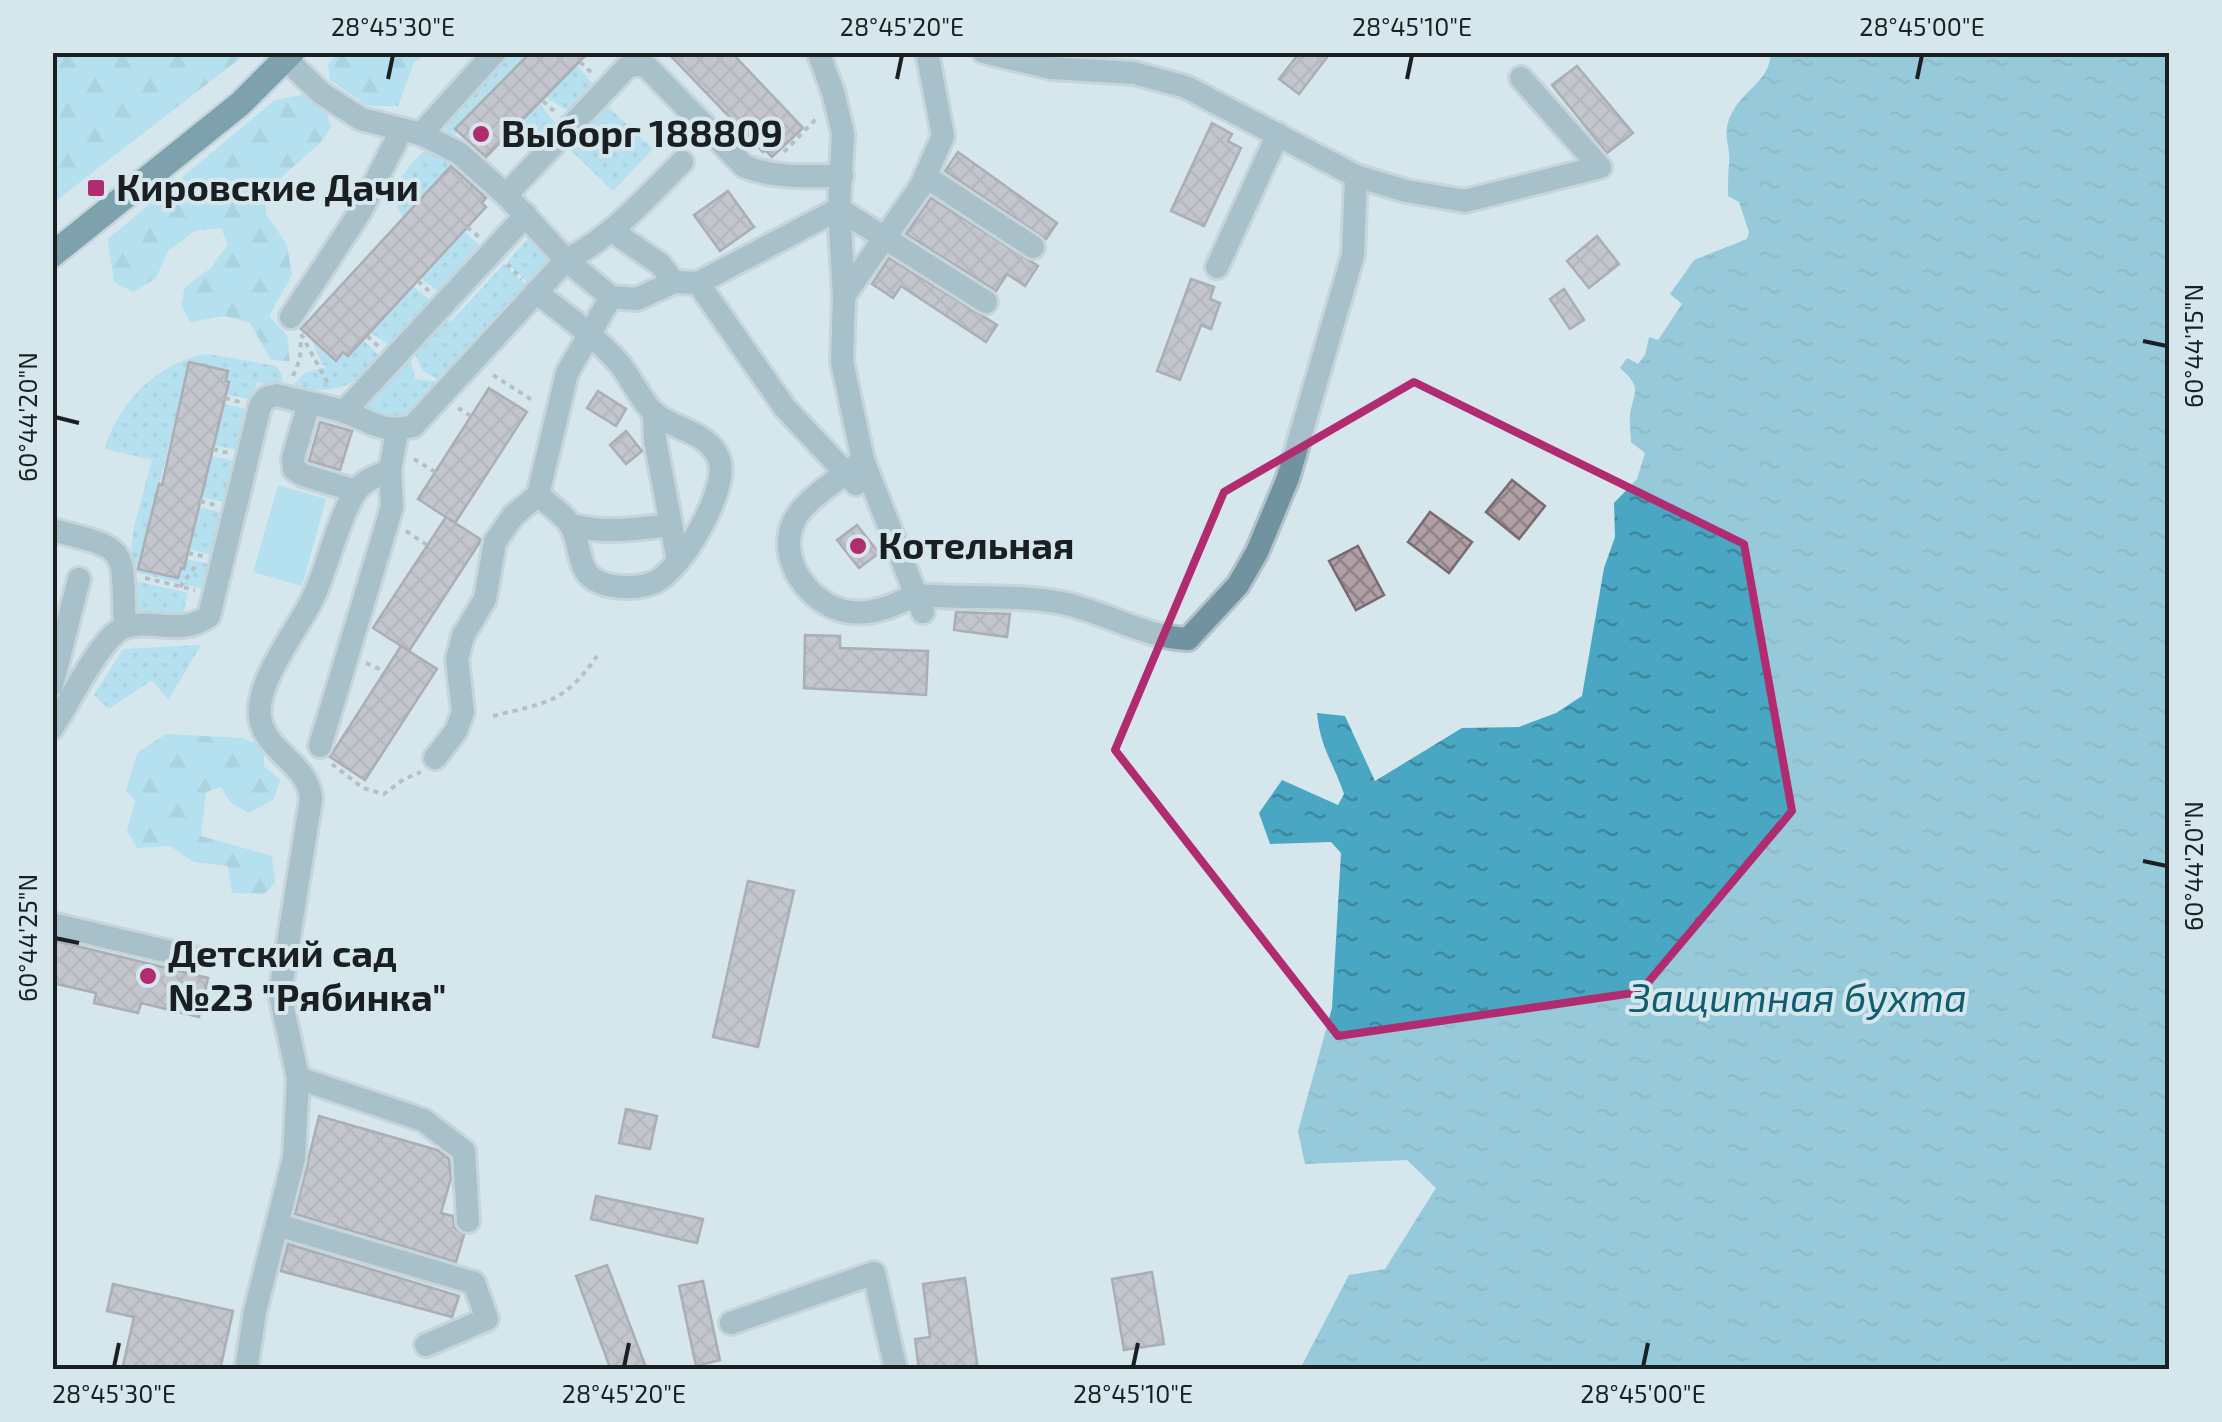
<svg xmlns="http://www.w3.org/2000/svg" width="2222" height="1422" viewBox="0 0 2222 1422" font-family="'Exo 2',sans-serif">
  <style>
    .grass { fill: url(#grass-dots) }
    .forest { fill: url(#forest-firs) }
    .garden { fill: #8dd9f2 }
    .water { fill: url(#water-ripples) }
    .building { fill: url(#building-cross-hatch); stroke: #786a6f; stroke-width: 2.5 }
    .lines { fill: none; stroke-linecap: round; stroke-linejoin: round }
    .minor-casing { stroke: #b3c2c8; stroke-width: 28 }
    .major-casing { stroke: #b3c2c8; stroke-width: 30 }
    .path { stroke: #89959a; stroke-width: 4; stroke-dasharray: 5 5; stroke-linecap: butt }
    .minor { stroke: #70939f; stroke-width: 22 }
    .major { stroke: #124f60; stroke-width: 25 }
    .marked { fill: none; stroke: #b12b71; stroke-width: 8; stroke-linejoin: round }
    .ticks { fill: none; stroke: #1a2022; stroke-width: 4 }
    .poi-dot { fill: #b12b71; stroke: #d5e6ec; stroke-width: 4 }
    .labels { text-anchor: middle; stroke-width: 8; stroke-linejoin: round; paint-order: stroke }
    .poi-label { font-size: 38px; font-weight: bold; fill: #1a2022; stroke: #d5e6ec; text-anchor: start }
    .water-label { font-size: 40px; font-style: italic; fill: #105d70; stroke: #d5e6ec }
    .neatline { fill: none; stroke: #1a2022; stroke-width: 4 }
    .ticks-label { font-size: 25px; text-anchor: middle; fill: #1a2022 }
  </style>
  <defs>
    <pattern id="grass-dots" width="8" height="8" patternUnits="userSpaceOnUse" patternTransform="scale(2.5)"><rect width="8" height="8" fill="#8dd9f2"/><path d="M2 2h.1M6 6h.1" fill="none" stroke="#79bacf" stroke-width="1.8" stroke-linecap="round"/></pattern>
    <pattern id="forest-firs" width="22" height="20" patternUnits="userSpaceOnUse" patternTransform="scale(2.5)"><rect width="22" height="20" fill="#8dd9f2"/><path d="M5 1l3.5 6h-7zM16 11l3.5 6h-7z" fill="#79bacf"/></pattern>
    <pattern id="water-ripples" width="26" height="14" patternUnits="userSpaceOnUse" patternTransform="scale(2.5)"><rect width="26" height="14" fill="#4aa7c3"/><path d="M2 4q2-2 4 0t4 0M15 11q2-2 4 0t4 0" fill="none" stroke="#3d889e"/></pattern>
    <pattern id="building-cross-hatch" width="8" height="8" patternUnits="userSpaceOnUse" patternTransform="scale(2.5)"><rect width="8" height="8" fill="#b0a0a6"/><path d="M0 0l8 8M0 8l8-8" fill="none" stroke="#8e8287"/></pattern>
  </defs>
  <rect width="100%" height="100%" fill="#d5e6ec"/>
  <g class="grass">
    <path d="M503,53H531L455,129L459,133L447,134L444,121Z"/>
    <path d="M577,65L595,87L571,112L546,98L566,72L569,73Z"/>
    <path d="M540,104L558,127L536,152L509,137L530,111L532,112Z"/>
    <path d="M605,104L653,149L613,191L566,146Z"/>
    <path d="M435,147L455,164L403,218L392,196C401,177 414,153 435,147Z"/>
    <path d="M463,231L483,248L441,293L420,278Z"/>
    <path d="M532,235L547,251L551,263L529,284L507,262Z"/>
    <path d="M504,264L527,286L441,381L423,371L413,350L443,316L451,322Z"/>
    <path d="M413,286L432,302L391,346L370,332L386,316L395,297L399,301Z"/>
    <path d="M310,337L335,361L343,352L348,356L363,340L381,357C348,392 336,392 290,388L306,372L327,367L322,364Z"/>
    <path d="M409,352L415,379L441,382L404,421L374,414L367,407L368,400Z"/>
    <path d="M208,354L277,366L283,379L277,386L257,382L252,400L226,394L228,371L189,362L139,569L178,578L186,559L214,565L208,590L130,571L133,531L152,460L105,449C117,404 160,360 208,354Z"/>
    <path d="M224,404L251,410L241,451L214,445L217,434L213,432Z"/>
    <path d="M211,456L238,462L228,503L201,497L206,465H209Z"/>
    <path d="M199,507L226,514L216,556L189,549Z"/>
    <path d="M136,581L188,593L182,618L144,616L135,605Z"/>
    <path d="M201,645L168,700L152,680L109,709L94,695L123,649Z"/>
  </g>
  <g class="forest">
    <path d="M53,52H247V53L53,203Z"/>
    <path d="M337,53V52L431,53L414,62L398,106H368L330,80L328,65Z"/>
    <path d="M302,95L325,106L331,127L321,142L266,191V214L287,245L292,275L269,316L287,335L290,361L271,360L250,323L225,316L190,322L181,305L185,287L211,268L228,244L221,228L195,231L168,251L156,278L133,292L114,282L108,239L275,100Z"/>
    <path d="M166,734L243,738L264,747V767L280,779L274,799L249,813L230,802L221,787L206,792L201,836L272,856L275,883L264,894L232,893L228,866L194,862L170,846L137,848L127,831L135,801L126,791L137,753Z"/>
  </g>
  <path class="garden" d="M278,485L326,499L302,586L253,572Z"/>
  <path class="water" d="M1771,53H2169V1369H1300L1349,1275L1385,1269L1436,1188L1407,1160L1305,1164L1298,1131L1332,1008L1341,853L1331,842L1270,844L1259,813L1282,780L1338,805L1344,794C1333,762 1320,747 1317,713L1345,716L1375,781L1462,728L1519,727L1556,713L1582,696L1604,568L1615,537L1614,503L1637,479L1645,453L1631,442C1631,433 1629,423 1630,415C1634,389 1643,389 1620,368L1627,358L1638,364L1645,355L1649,337L1658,340L1682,304L1670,294L1694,260L1747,239L1749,232L1739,202L1728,196C1728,185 1728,175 1729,164C1731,143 1720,134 1733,111C1746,88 1769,81 1771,53Z"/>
  <g class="building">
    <path d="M531,52H589L486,157L455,129Z"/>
    <path d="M667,52H731L803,128L772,157L765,150L763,152Z"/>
    <path d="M1300,52H1331L1299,94L1279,79Z"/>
    <path d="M1577,66L1633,133L1607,153L1552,85Z"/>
    <path d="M1212,123L1232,134L1228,141L1241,148L1204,226L1171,211Z"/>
    <path d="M958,152L1057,223L1046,239L945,171Z"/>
    <path d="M451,166L486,198L482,203L486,207L348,356L343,352L336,361L301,329Z"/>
    <path d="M728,191L754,227L720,251L694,215Z"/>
    <path d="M931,198L1038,266L1025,286L1007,274L996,291L906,234Z"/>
    <path d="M1597,236L1619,264L1589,288L1567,261Z"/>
    <path d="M889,258L997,325L986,342L901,286L893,298L872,284Z"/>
    <path d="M1191,279L1214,287L1210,299L1220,303L1211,329L1201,325L1180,380L1157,371Z"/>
    <path d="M1564,289L1584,320L1570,329L1550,299Z"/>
    <path d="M189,362L228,371L226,381L229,382L184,569L181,568L178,578L138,569L159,484L162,485Z"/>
    <path d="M489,388L527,412L455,523L418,499Z"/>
    <path d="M598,391L626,409L616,426L587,408Z"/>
    <path d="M320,422L352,431L340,470L309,461Z"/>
    <path d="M626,431L642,451L626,464L610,445Z"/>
    <path d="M1512,480L1545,506L1519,539L1486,512Z"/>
    <path d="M1430,512L1472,542L1449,573L1408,542Z"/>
    <path d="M446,517L480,539V542L409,651L373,628Z"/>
    <path d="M857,525L879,553L859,568L837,540Z"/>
    <path d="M1358,546L1384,595L1356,610L1329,561Z"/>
    <path d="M956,612L1010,614L1007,637L954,630Z"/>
    <path d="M805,635L840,636V648L928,651L926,695L804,688Z"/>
    <path d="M401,646L437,669L365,780L330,757Z"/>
    <path d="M748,881L794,891L758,1047L713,1037Z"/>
    <path d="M52,940L208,978L199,1017L141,1003L138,1013L94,1003L96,993L52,983Z"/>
    <path d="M626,1109L657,1116L650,1149L619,1143Z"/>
    <path d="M319,1116L437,1150L449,1159L451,1178L441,1213L453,1216L455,1228L464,1235L456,1262L295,1214Z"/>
    <path d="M596,1196L703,1219L697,1243L591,1219Z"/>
    <path d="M288,1244L459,1296L452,1317L281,1271Z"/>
    <path d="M607,1265L647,1370H611L576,1276Z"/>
    <path d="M1152,1272L1164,1344L1124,1350L1112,1279Z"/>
    <path d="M965,1278L978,1370H919L915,1339L930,1337L923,1284Z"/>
    <path d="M703,1281L720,1360L696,1366L679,1286Z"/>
    <path d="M113,1284L233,1311L220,1370H122L134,1317L107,1311Z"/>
  </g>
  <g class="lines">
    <g class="minor-casing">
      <g id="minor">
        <path d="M818,52L833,92L843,134L839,209L844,296L842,362L863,460L916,595C964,599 1015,594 1062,603C1106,612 1143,637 1188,639L1238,585L1257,552L1288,478L1353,255L1356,176"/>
        <path d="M984,52L1051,68L1134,73L1186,87L1356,176L1406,191L1465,201L1600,167L1521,78"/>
        <path d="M286,59L321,93L361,119L421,134L459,153L506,195L566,260L611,297L637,299L674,282L698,283L839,209L986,302"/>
        <path d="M421,134L495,52"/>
        <path d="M925,176L1033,247"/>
        <path d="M506,195L626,68L636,64L647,67L744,166C775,179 809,176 842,176"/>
        <path d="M612,231L660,264L674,282"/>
        <path d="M1217,267L1278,134"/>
        <path d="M698,283L785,408L856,484"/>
        <path d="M536,292C564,314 594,335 618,362C631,377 639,398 653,412C672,430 709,431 719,459C730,488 682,569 655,582C640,589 610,589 595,580C577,570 581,543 571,526C565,515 548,504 538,495"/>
        <path d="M844,296L921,186L943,136L927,52"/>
        <path d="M291,317L360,212L402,129"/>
        <path d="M309,403L293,458L294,469L303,475L356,491"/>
        <path d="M344,412L526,215"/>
        <path d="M654,413L655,440L678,561"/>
        <path d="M863,460C843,477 805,498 794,521C776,559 809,606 850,612C875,615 894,605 916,595L923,612"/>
        <path d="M571,525C605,534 635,529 670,525"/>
        <path d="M52,530C133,550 121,547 125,627"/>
        <path d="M52,685L79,579"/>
        <path d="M52,728C67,707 102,634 125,627C154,618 180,637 209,616L260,406L266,398L277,395C299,401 321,405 342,411C370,420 382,435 413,426L566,260C612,237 646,198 682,162"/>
        <path d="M320,746L392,507L390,470L397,431"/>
        <path d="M435,758L456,731L463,712L457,659L463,636L485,599L495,542L513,516L538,495L567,373L611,297"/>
        <path d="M52,924L195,958"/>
        <path d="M298,1078L423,1120L464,1151L468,1221"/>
        <path d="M278,1225L474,1283L487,1319L426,1345"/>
        <path d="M731,1323L874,1273L896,1370"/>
        <path d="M246,1370L255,1311L294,1158L298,1078L280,994L311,799C308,762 265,753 260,717C255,682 298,629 313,598C327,569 340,512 357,490C364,480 379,475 390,470"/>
      </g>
    </g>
    <g class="major-casing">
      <path id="major" d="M52,255L240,104L292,52"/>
    </g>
    <g class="path">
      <path d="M580,62L593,74"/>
      <path d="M543,101L554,111"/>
      <path d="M506,140L518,150"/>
      <path d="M784,152L816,119"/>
      <path d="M467,227L479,237"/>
      <path d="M507,264L522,279"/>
      <path d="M418,281L429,291"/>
      <path d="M301,334L330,387"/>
      <path d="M367,336L378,346"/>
      <path d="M493,375L535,402"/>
      <path d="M293,376L300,359L301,337"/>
      <path d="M225,398L240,402"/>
      <path d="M458,408L471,416"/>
      <path d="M213,449L228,453"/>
      <path d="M414,459L435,472"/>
      <path d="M200,501L215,505"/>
      <path d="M406,531L427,545"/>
      <path d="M188,553L203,556"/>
      <path d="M145,578L195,590"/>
      <path d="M180,587L197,564"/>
      <path d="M366,663L384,671"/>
      <path d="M493,716C548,702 563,704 597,656"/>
      <path d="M332,764L363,788L384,794L404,779L421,772"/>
    </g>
    <use href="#minor" class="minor"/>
    <use href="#major" class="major"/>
  </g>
  <path d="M0 0H2222V1422H0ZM1414,382L1744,544L1792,811L1640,992L1338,1036L1115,750L1224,492Z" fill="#d5e6ec" fill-opacity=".55" fill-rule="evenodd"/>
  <path class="marked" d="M1414,382L1744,544L1792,811L1640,992L1338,1036L1115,750L1224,492Z"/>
  <path class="ticks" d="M388,79L393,55M897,79L902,55M1407,79L1412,55M1917,79L1922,55M2143,341L2167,346M55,417L79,423M2143,861L2167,866M55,938L79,943M114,1367L119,1343M624,1367L629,1343M1133,1367L1138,1343M1643,1367L1648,1343"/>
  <g class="poi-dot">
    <circle cx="481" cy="134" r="10"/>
    <rect x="86" y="178" width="20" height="20" rx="5"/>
    <circle cx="858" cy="546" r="10"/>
    <circle cx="148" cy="976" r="10"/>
  </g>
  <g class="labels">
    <g class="poi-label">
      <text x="501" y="147">Выборг 188809</text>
      <text x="116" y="201">Кировские Дачи</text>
      <text x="878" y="559">Котельная</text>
      <text x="168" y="967">Детский сад<tspan x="168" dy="44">№23 "Рябинка"</tspan></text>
    </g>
    <g class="water-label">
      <text x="1798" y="1012">Защитная бухта</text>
    </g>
  </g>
  <rect width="2222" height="1422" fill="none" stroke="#d5e6ec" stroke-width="110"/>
  <rect x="55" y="55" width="2112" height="1312" class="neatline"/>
  <g class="ticks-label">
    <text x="393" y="36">28°45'30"E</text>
    <text x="902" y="36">28°45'20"E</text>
    <text x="1412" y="36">28°45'10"E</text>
    <text x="1922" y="36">28°45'00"E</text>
    <text transform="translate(2194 346) rotate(-90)" y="9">60°44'15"N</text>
    <text transform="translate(28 417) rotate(-90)" y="9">60°44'20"N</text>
    <text transform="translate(2194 866) rotate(-90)" y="9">60°44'20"N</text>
    <text transform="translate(28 938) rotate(-90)" y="9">60°44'25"N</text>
    <text x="114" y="1403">28°45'30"E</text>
    <text x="624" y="1403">28°45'20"E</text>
    <text x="1133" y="1403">28°45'10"E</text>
    <text x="1643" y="1403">28°45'00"E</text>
  </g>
</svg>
